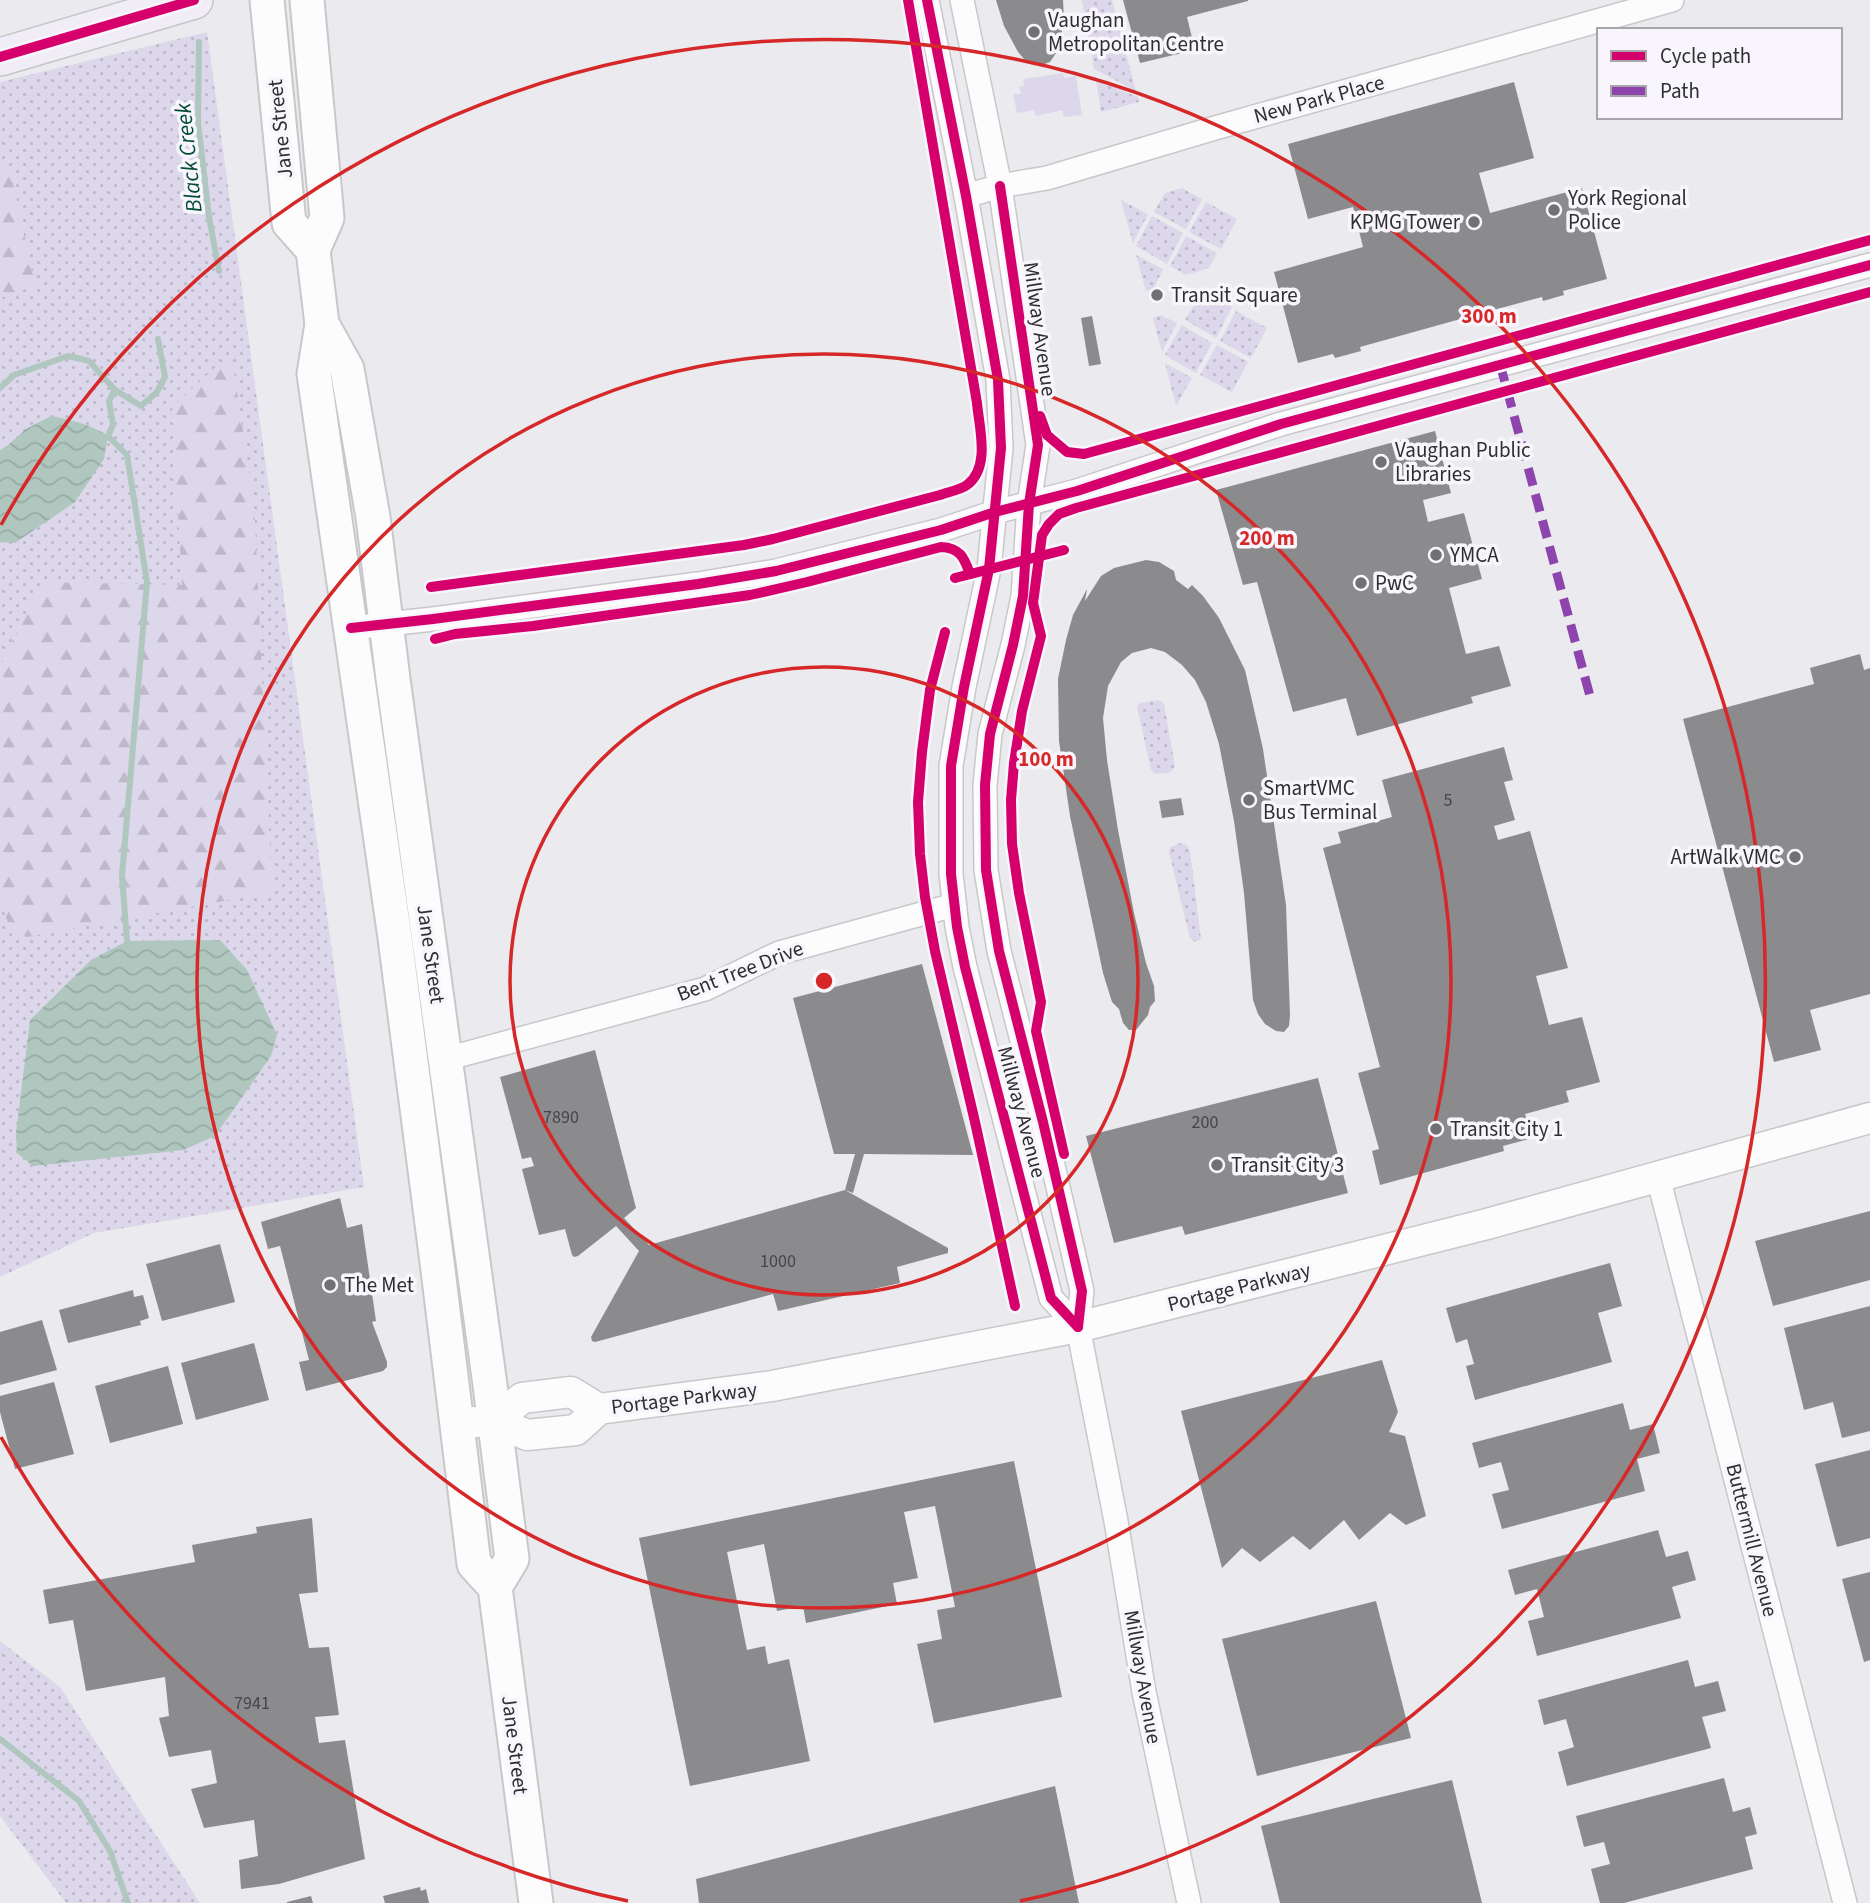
<svg xmlns="http://www.w3.org/2000/svg" width="1870" height="1903" viewBox="0 0 1870 1903" font-family="'Source Sans 3',sans-serif">
  <style>
    .grass { fill: url(#grass-dots) }
    .forest { fill: url(#forest-firs) }
    .garden { fill: #dcd7ea }
    .water { fill: url(#water-waves) }
    .lines { fill: none; stroke-linecap: round; stroke-linejoin: round }
    .stream { stroke: #afc7be; stroke-width: 6 }
    .building { fill: #8b8b8d }
    .minor-casing { stroke: #c8c8cb; stroke-width: 26 }
    .tertiary-casing { stroke: #c8c8cb; stroke-width: 33 }
    .secondary-casing { stroke: #c8c8cb; stroke-width: 37 }
    .primary-casing { stroke: #c6c6c7; stroke-width: 40 }
    .minor { stroke: #fcfcfc; stroke-width: 23 }
    .tertiary { stroke: #fcfcfc; stroke-width: 30 }
    .secondary { stroke: #fcfcfc; stroke-width: 33 }
    .primary { stroke: #f0edf6; stroke-width: 37 }
    .quiet { stroke: #8e44ad; stroke-width: 9; stroke-dasharray: 18 9; stroke-linecap: butt }
    .cycleway-casing { stroke: #f8f6fc; stroke-width: 15 }
    .cycleway { stroke: #d6006c; stroke-width: 10 }
    .ring { fill: none; stroke: #d62828; stroke-width: 3.5 }
    .poi-dot { fill: #717073; stroke: #f8f6fc; stroke-width: 2.5 }
    .labels { text-anchor: middle; stroke-width: 7; stroke-linejoin: round; paint-order: stroke }
    .number-label { font-size: 18px; fill: #464648 }
    .poi-label { font-size: 21px; fill: #2f2f31; stroke: #f8f6fc; text-anchor: start }
    .street-label { font-size: 21px; fill: #2f2f31; stroke: #f8f6fc }
    .water-label { font-size: 23px; font-style: italic; fill: #024b37; stroke: #f8f6fc }
    .centre { fill: #d62828; stroke: #f8f6fc; stroke-width: 3.5 }
    .ring-label { font-size: 21px; text-anchor: middle; font-weight: bold; fill: #d62828; stroke: #f8f6fc; stroke-width: 7; stroke-linejoin: round; paint-order: stroke }
  </style>
  <defs>
    <pattern id="grass-dots" width="8" height="8" patternUnits="userSpaceOnUse" patternTransform="scale(1.75)"><rect width="8" height="8" fill="#dcd7ea"/><path d="M2 2h.1M6 6h.1" fill="none" stroke="#bdb9c9" stroke-width="1.8" stroke-linecap="round"/></pattern>
    <pattern id="forest-firs" width="22" height="20" patternUnits="userSpaceOnUse" patternTransform="scale(1.75)"><rect width="22" height="20" fill="#dcd7ea"/><path d="M5 1l3.5 6h-7zM16 11l3.5 6h-7z" fill="#bdb9c9"/></pattern>
    <pattern id="water-waves" width="16" height="10" patternUnits="userSpaceOnUse" patternTransform="scale(1.75)"><rect width="16" height="10" fill="#afc7be"/><path d="M0 5q4-4 8 0t8 0" fill="none" stroke="#97aba4"/></pattern>
  </defs>
  <rect width="100%" height="100%" fill="#ebeaee"/>
  <g class="grass">
    <path d="M1082,0H1112L1136,91L1094,69Z"/>
    <path d="M207,32L364,1187L94,1233L0,1277V82Z"/>
    <path d="M1096,80L1138,97L1139,102L1101,112Z"/>
    <path d="M1182,188L1202,199L1186,229L1154,212L1165,193Z"/>
    <path d="M1121,200L1148,214L1133,243Z"/>
    <path d="M1206,202L1237,219L1221,249L1189,232Z"/>
    <path d="M1152,216L1183,233L1167,264L1136,246Z"/>
    <path d="M1186,236L1217,253L1209,268L1186,275L1170,266Z"/>
    <path d="M1136,255L1163,269L1154,288L1146,291Z"/>
    <path d="M1215,298L1232,307L1216,338L1185,320L1194,305Z"/>
    <path d="M1236,311L1267,328L1251,358L1220,341Z"/>
    <path d="M1161,315L1177,323L1162,352L1153,318Z"/>
    <path d="M1182,325L1212,343L1196,373L1165,355Z"/>
    <path d="M1217,345L1248,362L1232,392L1200,375Z"/>
    <path d="M1165,363L1192,378L1176,406Z"/>
    <path d="M1159,700L1164,704L1175,766L1171,772L1155,774L1151,770L1137,707L1140,703Z"/>
    <path d="M1181,843L1187,845L1190,851L1201,939L1195,942L1190,938L1169,852L1170,847Z"/>
    <path d="M0,1641L60,1687L200,1903H66L0,1816Z"/>
  </g>
  <g class="forest">
    <path d="M0,167L10,168L37,295L26,289L0,298Z"/>
    <path d="M231,353L254,502L272,892L27,937L12,933L0,901V699L2,663L42,582L182,585L172,407Z"/>
  </g>
  <path class="garden" d="M1063,73L1064,78L1076,76L1082,115L1064,117L1062,110L1036,116L1034,110L1017,113L1013,94H1021L1019,87L1024,86L1023,79Z"/>
  <g class="water">
    <path d="M51,416C72,420 90,424 108,436L104,459L75,502L15,543L0,542V450L7,446L26,429Z"/>
    <path d="M220,940L247,970L277,1035L271,1056L215,1136L183,1150L33,1166L17,1153L16,1133L30,1020L91,960L127,941Z"/>
  </g>
  <g class="lines">
    <g class="stream">
      <path d="M199,42L198,122L209,217L219,271"/>
      <path d="M0,388L14,375L68,356L89,361L115,390L141,406L157,392L165,377L158,339"/>
      <path d="M115,390L109,401L113,425L108,436L127,455L147,582L122,876L127,941"/>
      <path d="M0,1739L79,1801L110,1851L128,1903"/>
    </g>
  </g>
  <g class="building">
    <path d="M996,0H1063L1064,18L1061,37L1056,53L1050,62L1042,65L1033,64L1024,59L1018,52L1004,26Z"/>
    <path d="M1123,0H1248V1L1187,17L1195,50L1140,63Z"/>
    <path d="M1514,82L1534,158L1479,173L1490,213L1582,188L1607,279L1563,291L1564,295L1543,301L1542,297L1486,312L1487,316L1465,322L1464,318L1360,347L1361,351L1335,358L1333,354L1298,363L1274,272L1363,247L1353,207L1308,219L1288,144Z"/>
    <path d="M1092,316L1101,364L1089,366L1081,318Z"/>
    <path d="M1435,431L1451,493L1423,500L1428,522L1464,513L1482,579L1449,588L1466,654L1499,646L1511,686L1471,697L1473,703L1357,736L1346,698L1293,712L1257,582L1243,585L1216,490Z"/>
    <path d="M1146,560L1159,562L1174,571L1176,580L1188,589L1192,585L1203,596L1219,618L1245,670L1263,749L1286,905L1290,1015L1289,1026L1284,1032L1276,1031L1265,1024L1258,1014L1253,1000L1244,893L1234,821L1219,744L1206,702L1195,680L1182,665L1165,652L1151,648L1132,653L1121,662L1108,686L1103,718L1107,760L1118,830L1134,913L1146,963L1154,986L1155,1001L1150,1007L1148,1015L1136,1030H1129L1123,1023L1119,1009L1112,1002L1103,973L1070,816L1059,741L1058,679L1066,640L1073,615L1087,589L1085,601L1101,576L1114,568Z"/>
    <path d="M1860,654L1864,670L1870,668V994L1810,1010L1821,1050L1774,1062L1683,719L1814,684L1810,668Z"/>
    <path d="M1504,747L1513,780L1504,782L1515,820L1494,826L1498,840L1530,831L1568,968L1536,976L1549,1025L1582,1017L1600,1082L1566,1091L1569,1102L1525,1114L1532,1138L1503,1146L1504,1151L1380,1185L1372,1151L1379,1149L1358,1073L1380,1067L1323,848L1341,843L1338,832L1392,817L1382,780Z"/>
    <path d="M1181,798L1184,815L1162,818L1159,801Z"/>
    <path d="M922,964L973,1155L864,1154L853,1193L845,1190L855,1154H834L793,998Z"/>
    <path d="M595,1050L636,1208L624,1218L649,1245L845,1190L948,1248V1253L897,1267L900,1283L778,1311L773,1294L595,1342L592,1341L591,1337L639,1251L616,1226L578,1256L574,1257L572,1255L565,1229L539,1235L522,1169L534,1166L531,1157L522,1159L500,1077Z"/>
    <path d="M1318,1078L1348,1193L1185,1235L1182,1226L1114,1243L1086,1136Z"/>
    <path d="M340,1198L347,1228L362,1224L376,1321L372,1322L387,1362V1367L383,1371L306,1391L299,1362L309,1360L280,1246L268,1249L261,1222Z"/>
    <path d="M1870,1211V1280L1773,1306L1755,1241Z"/>
    <path d="M220,1244L235,1302L162,1321L146,1264Z"/>
    <path d="M1610,1263L1622,1306L1598,1313L1612,1362L1475,1400L1466,1366L1474,1364L1467,1339L1456,1343L1446,1308Z"/>
    <path d="M133,1290L134,1297L143,1295L149,1318L140,1321L141,1325L68,1343L59,1310Z"/>
    <path d="M1870,1306V1431L1842,1438L1833,1402L1804,1410L1784,1328Z"/>
    <path d="M42,1320L57,1370L0,1385V1332Z"/>
    <path d="M254,1343L269,1400L196,1420L181,1363Z"/>
    <path d="M1382,1360L1398,1412L1389,1432L1405,1436L1426,1516L1406,1525L1390,1513L1359,1540L1344,1520L1310,1550L1293,1536L1260,1562L1242,1548L1222,1568L1181,1411Z"/>
    <path d="M168,1366L183,1424L110,1443L95,1386Z"/>
    <path d="M54,1382L74,1454L15,1469L0,1412V1396Z"/>
    <path d="M1623,1403L1630,1430L1653,1424L1660,1453L1637,1459L1645,1491L1502,1529L1492,1494L1509,1490L1501,1462L1479,1468L1472,1443Z"/>
    <path d="M1870,1450V1538L1837,1547L1815,1464Z"/>
    <path d="M1014,1461L1062,1697L934,1723L917,1644L942,1639L937,1610L955,1607L935,1506L904,1512L918,1578L893,1583L897,1604L806,1623L803,1606L777,1611L764,1544L727,1552L747,1650L765,1646L768,1664L789,1659L810,1761L690,1786L639,1538Z"/>
    <path d="M312,1518L318,1592L299,1594L309,1648L329,1647L339,1715L315,1717L319,1743L345,1740L365,1859L279,1884L241,1889L239,1860L258,1856L254,1820L204,1828L191,1789L217,1783L211,1750L169,1757L159,1718L169,1716L165,1677L86,1691L73,1620L49,1624L43,1590L195,1562L192,1545L257,1533L256,1527Z"/>
    <path d="M1658,1530L1666,1557L1688,1551L1696,1580L1672,1587L1681,1618L1537,1656L1528,1621L1544,1617L1537,1589L1515,1595L1508,1570Z"/>
    <path d="M1870,1572V1660L1864,1662L1842,1579Z"/>
    <path d="M1376,1601L1411,1738L1257,1776L1222,1639Z"/>
    <path d="M1688,1660L1695,1687L1718,1681L1726,1711L1702,1717L1711,1748L1567,1786L1558,1752L1574,1747L1566,1719L1544,1725L1538,1700Z"/>
    <path d="M1724,1778L1733,1812L1750,1807L1757,1834L1745,1837L1753,1869L1624,1903H1600L1591,1869L1610,1864L1604,1842L1584,1847L1576,1816Z"/>
    <path d="M1452,1780L1482,1903H1280L1261,1826Z"/>
    <path d="M1055,1786L1079,1903H699L696,1879Z"/>
    <path d="M420,1887L421,1891L426,1889L429,1903H385L383,1896Z"/>
    <path d="M311,1896L313,1903H287V1902Z"/>
  </g>
  <g class="lines">
    <g class="minor-casing">
      <g id="minor">
        <path d="M927,0L966,196L998,380L1001,448L989,569L964,687L951,766V874L957,927L965,967L1051,1298L1078,1327"/>
        <path d="M962,0L1000,186L1038,445L1029,504L1023,596L1013,645L990,734L985,785L986,870L999,951L1043,1122L1082,1291L1078,1327L1116,1521L1144,1692L1189,1903"/>
        <path d="M966,196L1000,186L1047,178L1215,128L1672,0"/>
        <path d="M351,628L433,619L698,584L776,571L941,530L995,512L1077,491L1281,424L1870,265"/>
        <path d="M446,1059L705,989L779,953L954,905"/>
        <path d="M1658,1177L1845,1903"/>
      </g>
    </g>
    <g class="tertiary-casing">
      <g id="tertiary">
        <path d="M495,1421L522,1398L571,1392L599,1409"/>
        <path d="M457,1423L495,1421L527,1435L576,1430L599,1409L772,1386L1078,1327L1487,1224L1870,1118"/>
      </g>
    </g>
    <g class="secondary-casing">
      <g id="secondary">
        <path d="M267,0L289,223L313,250"/>
        <path d="M307,0L327,218L313,250L322,324L314,374L395,938L438,1270L474,1564L495,1587L536,1903"/>
        <path d="M322,324L347,369L373,517L393,679L490,1385L512,1559L495,1587"/>
      </g>
    </g>
    <g class="primary-casing">
      <path id="primary" d="M0,57L194,0"/>
    </g>
    <use href="#minor" class="minor"/>
    <use href="#tertiary" class="tertiary"/>
    <use href="#secondary" class="secondary"/>
    <use href="#primary" class="primary"/>
    <path class="quiet" d="M1500,364L1590,696"/>
    <g class="cycleway-casing">
      <g id="cycleway">
        <path d="M927,0L966,196L998,380L1001,448L989,569L964,687L951,766V874L957,927L965,967L1051,1298L1078,1327"/>
        <path d="M0,57L194,0"/>
        <path d="M1000,186L1038,445L1029,504L1023,596L1013,645L990,734L985,785L986,870L999,951L1043,1122L1082,1291L1078,1327"/>
        <path d="M1040,416L1047,435L1067,452L1084,454L1870,240"/>
        <path d="M955,578L1064,550"/>
        <path d="M431,587L744,545L773,539L940,495C948,492 960,490 967,485C991,467 979,427 977,403L908,0"/>
        <path d="M351,628L433,619L698,584L776,571L941,530L995,512L1077,491L1281,424L1870,265"/>
        <path d="M945,632L930,690L922,752L918,802L920,854L925,897L935,951L975,1122L1015,1306"/>
        <path d="M435,639L455,634L533,626L750,595L807,582L941,547C960,548 964,557 970,574"/>
        <path d="M1064,1154L1036,1031L1041,1002L1019,893L1012,844L1011,800L1014,763L1022,711L1041,636L1033,603L1042,535L1049,524L1059,514L1076,508L1870,292"/>
      </g>
    </g>
    <use href="#cycleway" class="cycleway"/>
  </g>
  <g class="ring">
    <circle cx="824" cy="981" r="314"/>
    <circle cx="824" cy="981" r="627"/>
    <path d="M628 1901A941 941 0 0 1 1 1437M1 525A941 941 0 1 1 1020 1901"/>
  </g>
  <g class="poi-dot">
    <circle cx="1034" cy="32" r="7"/>
    <circle cx="1554" cy="210" r="7"/>
    <circle cx="1474" cy="222" r="7"/>
    <circle cx="1157" cy="295" r="7"/>
    <circle cx="1381" cy="462" r="7"/>
    <circle cx="1436" cy="555" r="7"/>
    <circle cx="1361" cy="583" r="7"/>
    <circle cx="1249" cy="800" r="7"/>
    <circle cx="1795" cy="857" r="7"/>
    <circle cx="1436" cy="1129" r="7"/>
    <circle cx="1217" cy="1165" r="7"/>
    <circle cx="330" cy="1285" r="7"/>
  </g>
  <g class="labels">
    <g class="number-label">
      <text x="1448" y="806">5</text>
      <text x="561" y="1123">7890</text>
      <text x="1205" y="1128">200</text>
      <text x="778" y="1267">1000</text>
      <text x="252" y="1709">7941</text>
    </g>
    <g class="poi-label">
      <text x="1048" y="27">Vaughan<tspan x="1048" dy="24">Metropolitan Centre</tspan></text>
      <text x="1568" y="205">York Regional<tspan x="1568" dy="24">Police</tspan></text>
      <text x="1460" y="229" text-anchor="end">KPMG Tower</text>
      <text x="1171" y="302">Transit Square</text>
      <text x="1395" y="457">Vaughan Public<tspan x="1395" dy="24">Libraries</tspan></text>
      <text x="1450" y="562">YMCA</text>
      <text x="1375" y="590">PwC</text>
      <text x="1263" y="795">SmartVMC<tspan x="1263" dy="24">Bus Terminal</tspan></text>
      <text x="1781" y="864" text-anchor="end">ArtWalk VMC</text>
      <text x="1450" y="1136">Transit City 1</text>
      <text x="1231" y="1172">Transit City 3</text>
      <text x="344" y="1292">The Met</text>
    </g>
    <g class="street-label">
      <text transform="translate(1319 99) rotate(-15)" y="7">New Park Place</text>
      <text transform="translate(280 129) rotate(-96)" y="7">Jane Street</text>
      <text transform="translate(1040 329) rotate(82)" y="7">Millway Avenue</text>
      <text transform="translate(431 954) rotate(82)" y="7">Jane Street</text>
      <text transform="translate(740 971) rotate(-21)" y="7">Bent Tree Drive</text>
      <text transform="translate(1022 1112) rotate(75)" y="7">Millway Avenue</text>
      <text transform="translate(1239 1287) rotate(-14)" y="7">Portage Parkway</text>
      <text transform="translate(684 1398) rotate(-7)" y="7">Portage Parkway</text>
      <text transform="translate(1752 1540) rotate(76)" y="7">Buttermill Avenue</text>
      <text transform="translate(1143 1677) rotate(80)" y="7">Millway Avenue</text>
      <text transform="translate(515 1745) rotate(83)" y="7">Jane Street</text>
    </g>
    <g class="water-label">
      <text transform="translate(188 158) rotate(-96)" y="8">Black Creek</text>
    </g>
  </g>
  <circle cx="824" cy="981" r="10" class="centre"/>
  <g class="ring-label">
    <text x="1489" y="323">300 m</text>
    <text x="1267" y="545">200 m</text>
    <text x="1046" y="766">100 m</text>
  </g>
  <rect x="1597" y="28" width="245" height="91" fill="#f8f6fc" stroke="#a8a6ab" stroke-width="2"/>
  <rect x="1611" y="51" width="35" height="10" fill="#d6006c" stroke="#a8a6ab" stroke-width="2"/>
  <text x="1660" y="63" font-size="21" fill="#2f2f31">Cycle path</text>
  <rect x="1611" y="86" width="35" height="10" fill="#8e44ad" stroke="#a8a6ab" stroke-width="2"/>
  <text x="1660" y="98" font-size="21" fill="#2f2f31">Path</text>
</svg>
